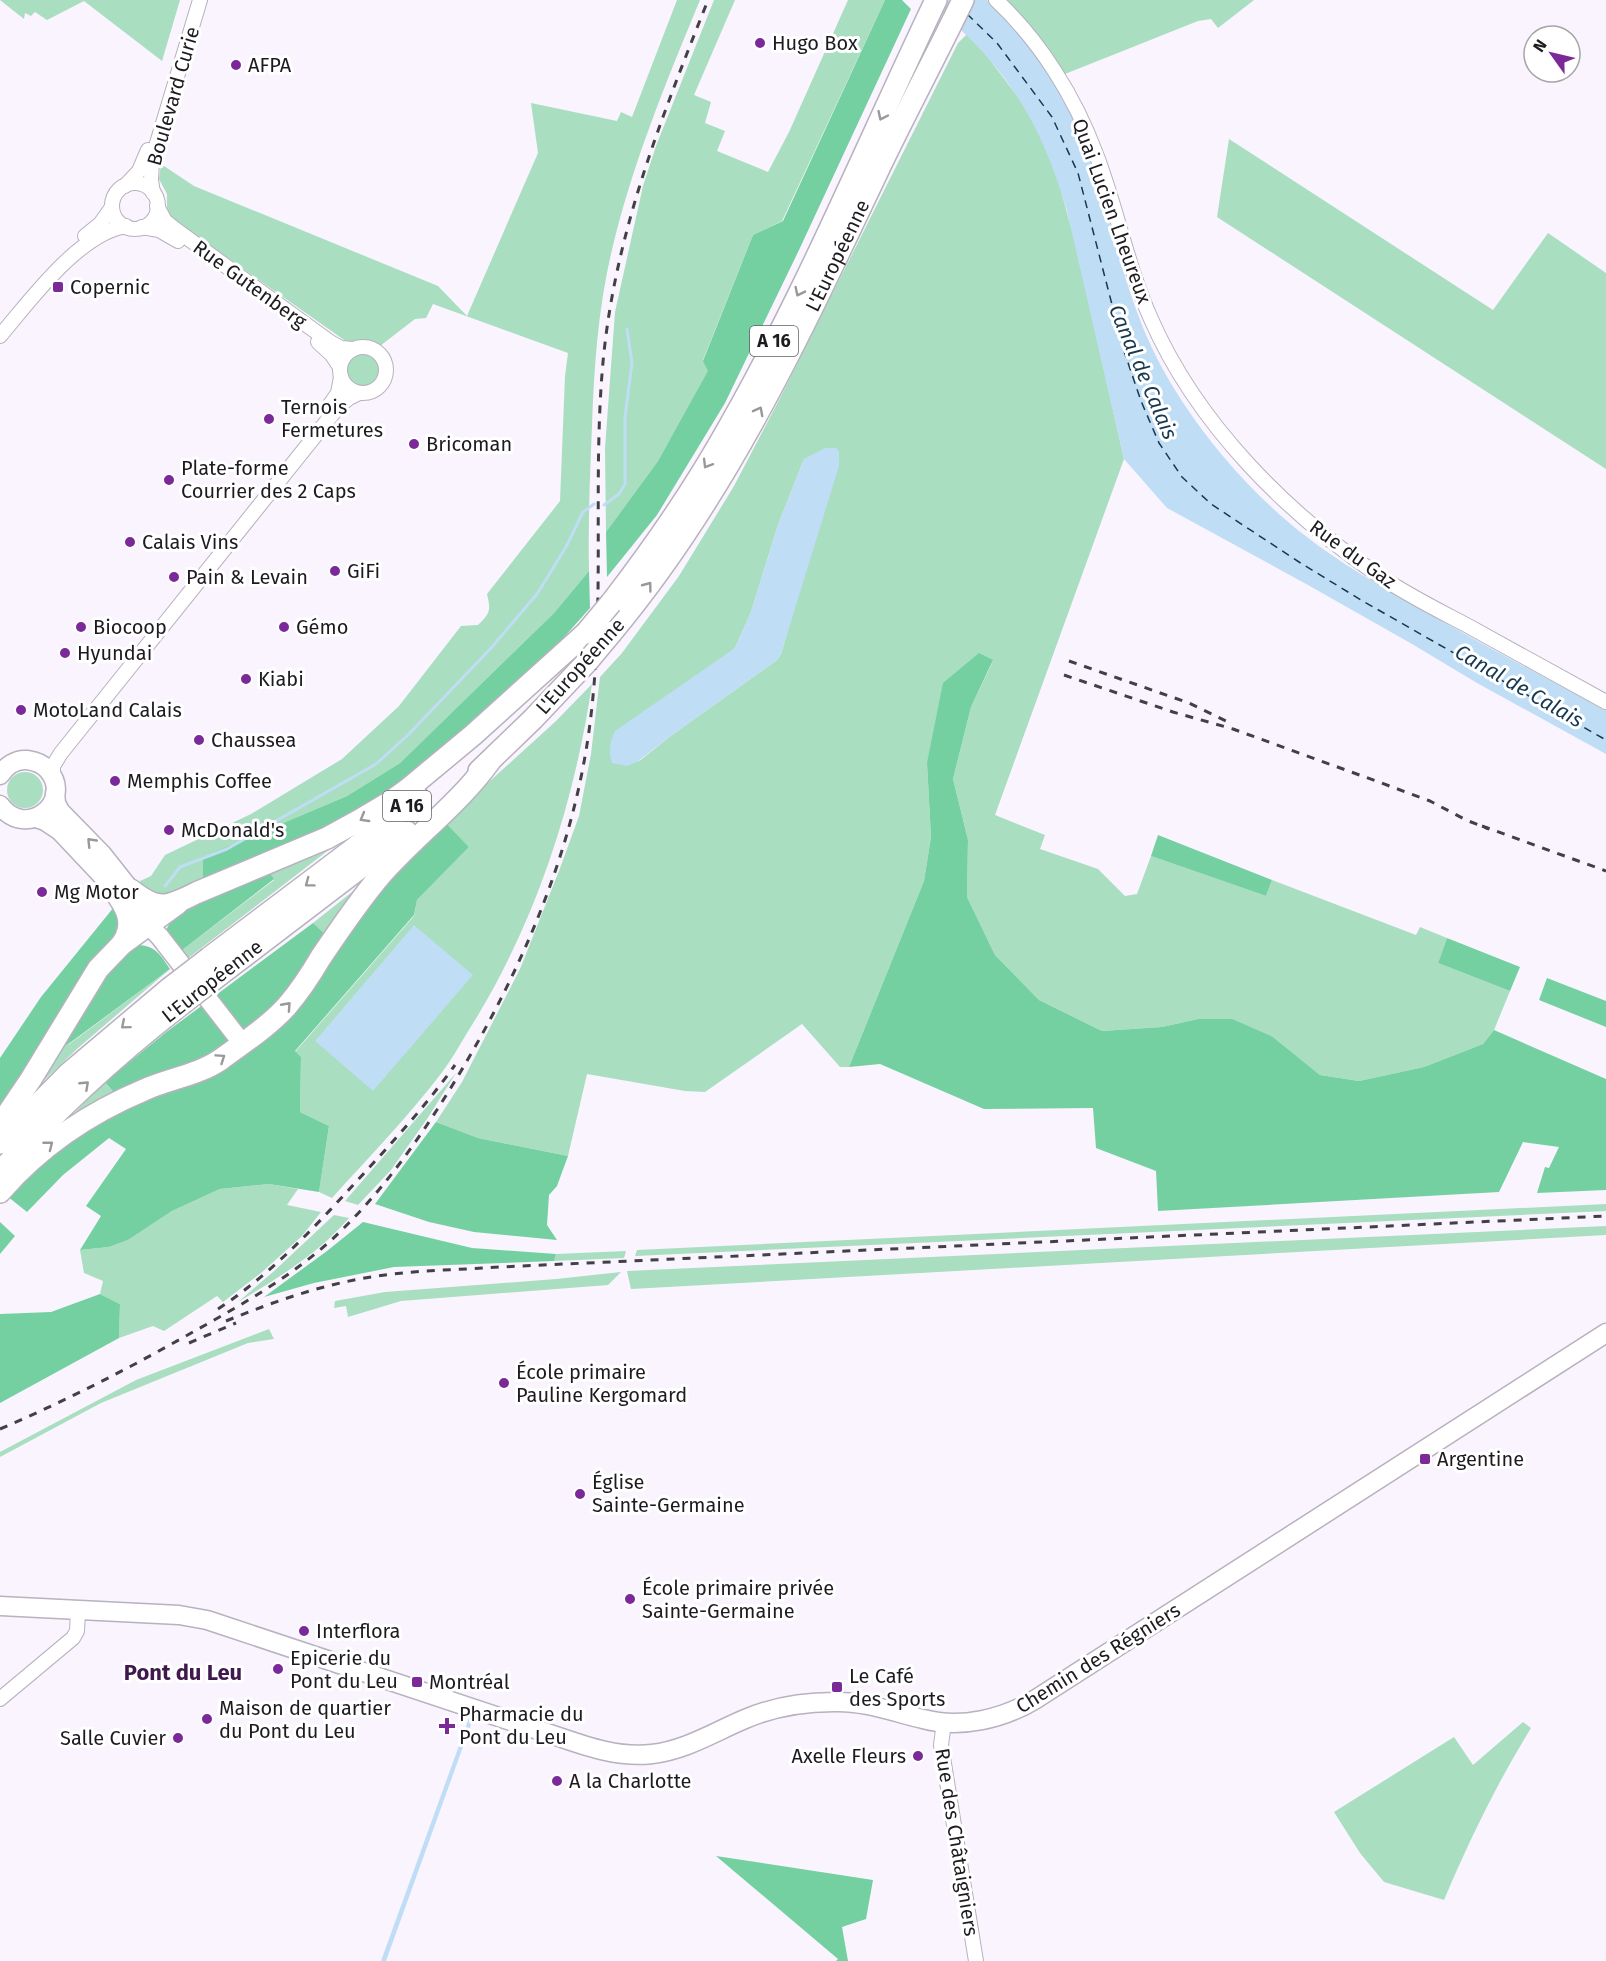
<svg xmlns="http://www.w3.org/2000/svg" width="1606" height="1961" viewBox="0 0 1606 1961" font-family="'Fira Sans',sans-serif">
  <style>
    .green { fill: #a9dec0; fill-rule: evenodd }
    .forest { fill: #74d0a0 }
    .water { fill: #bfddf4 }
    .lines { fill: none; stroke-linecap: round; stroke-linejoin: round }
    .stream { stroke: #bfddf4; stroke-width: 3 }
    .ferry { stroke: #173950; stroke-width: 1.5; stroke-dasharray: 8 6; stroke-linecap: butt }
    .minor-casing { stroke: #b8b1be; stroke-width: 16 }
    .major-casing { stroke: #b8b1be; stroke-width: 21 }
    .highway-casing { stroke: #b8b1be; stroke-width: 24 }
    .minor { stroke: #fff; stroke-width: 14 }
    .major { stroke: #fff; stroke-width: 18 }
    .highway { stroke: #fff; stroke-width: 21 }
    .rail { stroke: #423f45; stroke-width: 3; stroke-dasharray: 8 8; stroke-linecap: butt }
    .highway-bridge-casing { stroke: #b8b1be; stroke-width: 24; stroke-linecap: butt }
    .highway-bridge { stroke: #fff; stroke-width: 21 }
    .oneway { stroke: #9a989b }
    .poi-dot { fill: #7b2999; stroke: #fff; stroke-width: 2 }
    .labels { text-anchor: middle; stroke-width: 6; stroke-linejoin: round; paint-order: stroke }
    .shield { fill: #fff; stroke: #625f63; stroke-width: 1.5 }
    .shield-label { font-size: 18px; font-weight: bold; fill: #1e1b20 }
    .poi-label { font-size: 20px; fill: #1e1b20; stroke: #fff; text-anchor: start }
    .street-label { font-size: 20px; fill: #1e1b20; stroke: #fff }
    .water-label { font-size: 21px; font-style: italic; fill: #173950; stroke: #fff }
    .quarter-label { font-size: 22px; font-weight: bold; fill: #3f184e; stroke: #fff }
  </style>
  <rect width="100%" height="100%" fill="#faf4ff"/>
  <g class="green">
    <path d="M0,0H180L162,61L84,1L47,20L35,12L31,16L25,13L24,19Z"/>
    <path d="M677,0H700C666,82 631,167 611,254C598,310 594,368 592,426C590,474 588,523 589,571L554,613L400,763L347,796L204,857L203,883C186,890 167,904 149,891C145,888 142,887 140,881L151,876L165,855L251,814L342,759L399,706L461,626L478,625C490,613 491,611 487,594L560,501L565,376L568,353L433,304L426,318L415,319L380,346L366,340L347,342L174,220L167,211V194L159,179L161,164L194,186L438,286L467,316L538,153L531,103L617,121L621,112L632,117Z"/>
    <path d="M714,0H735L694,95L711,102L705,123L725,131L717,151L768,172L789,132L848,0H885L782,221L753,235L703,360L709,371L658,461L606,532L605,448L615,312L643,186L656,146Z"/>
    <path d="M1007,0H1254L1218,28L1211,19L1198,21L1065,74L1026,21Z"/>
    <path d="M967,34L981,48L1023,104L1039,132L1056,173L1074,238L1124,459L995,815L1045,835L1040,849L1098,869L1125,896L1137,894L1151,856L1266,896L1272,880L1416,935L1420,927L1447,938L1438,963L1510,991L1494,1030L1483,1044L1424,1067L1359,1081L1320,1075L1273,1037L1198,1019L1162,1027L1102,1031L1039,1000L995,955L967,897L968,840L953,779L971,707L993,661L927,763L931,837L924,881L849,1067H840L802,1024L705,1092L685,1091L587,1074L568,1156L478,1138L436,1122L462,1082L520,969L559,871L579,816L591,754L600,677L622,653L679,576L734,486L779,400L958,43ZM804,459L800,589L781,654L777,660L672,735L638,762L710,667L735,648L751,612L778,525Z"/>
    <path d="M1229,139L1493,310L1548,233L1606,273V469L1217,217Z"/>
    <circle cx="363" cy="370" r="17"/>
    <path d="M592,684C574,806 534,928 467,1033C459,1046 452,1059 443,1071C409,1116 369,1157 332,1198L319,1192L329,1126L300,1112L301,1057L295,1052L414,916L417,900L469,847L445,822L556,721Z"/>
    <circle cx="25" cy="790" r="18"/>
    <path d="M365,822L187,959L181,951L274,880L266,868Z"/>
    <path d="M376,873L338,946L313,923Z"/>
    <path d="M170,969L78,1048L21,1102L59,1038L68,1045Z"/>
    <path d="M456,1073L427,1119L391,1170L358,1205L345,1201Z"/>
    <path d="M105,1082L125,1107L50,1138Z"/>
    <path d="M269,1184L298,1189L287,1205L321,1212L302,1236L261,1273L223,1302L217,1296L164,1331L153,1326L119,1338L120,1304L100,1294L103,1281L84,1273L80,1250L109,1247L128,1240L172,1211L220,1189Z"/>
    <path d="M1606,1204V1211L635,1256L637,1250Z"/>
    <path d="M334,1215L349,1218C318,1254 278,1278 238,1302L273,1272Z"/>
    <path d="M1606,1226V1235L631,1289L627,1271Z"/>
    <path d="M626,1251L624,1258L554,1261L556,1254Z"/>
    <path d="M621,1272L608,1285L401,1301L348,1317L346,1306L334,1308L335,1301L385,1292L556,1279Z"/>
    <path d="M269,1329L274,1339L248,1343L101,1403L0,1457V1452L136,1380Z"/>
    <path d="M1523,1722L1531,1728C1497,1783 1469,1841 1444,1900L1384,1882L1360,1853L1334,1812L1454,1737L1473,1765Z"/>
  </g>
  <g class="forest">
    <path d="M885,0H902L911,9L799,250L725,403L657,515L607,577L606,532L658,461L708,371L703,361L753,235L783,221Z"/>
    <path d="M589,571L590,608L550,653L413,775L351,817L203,883V857L347,796L400,763L554,613Z"/>
    <path d="M979,653L993,660L971,707L953,779L968,840L967,897L995,955L1039,1000L1102,1031L1162,1027L1198,1019H1232L1273,1037L1320,1075L1359,1081L1424,1067L1483,1044L1494,1030L1606,1079V1190L1537,1193L1545,1167L1549,1168L1559,1147L1523,1142L1499,1192L1158,1211L1156,1171L1096,1148L1093,1108L984,1109L880,1064L849,1067L924,881L931,837L927,763L943,683Z"/>
    <path d="M445,822L469,847L417,900L414,915L295,1051L301,1057L300,1112L329,1126L319,1192L269,1184L220,1189L172,1211L128,1240L109,1247L80,1250L101,1216L86,1206L126,1149L109,1138L63,1175L27,1212L7,1196L68,1138L125,1106L105,1082L165,1033L313,923L337,945L373,895Z"/>
    <path d="M1158,835L1272,880L1266,896L1151,856Z"/>
    <path d="M266,868L274,879L181,951L166,930L173,917L183,909Z"/>
    <path d="M114,907L120,916L119,933L80,978L14,1091L0,1112V1058L41,997Z"/>
    <path d="M1447,938L1520,967L1510,991L1438,963Z"/>
    <path d="M140,945C157,947 161,956 170,969L67,1045L59,1038C81,1002 99,962 140,945Z"/>
    <path d="M1547,978L1606,1001V1027L1539,1000Z"/>
    <path d="M436,1122L478,1138L568,1156L557,1186L549,1195L547,1225L557,1240L474,1232L429,1222L375,1204Z"/>
    <path d="M0,1222L15,1236L0,1254Z"/>
    <path d="M363,1222L472,1248L556,1254L554,1261L394,1267L314,1283L264,1297L327,1251Z"/>
    <path d="M100,1294L120,1304L119,1338L0,1403V1314L51,1312Z"/>
    <path d="M716,1856L873,1880L866,1919L842,1927L848,1961H836L838,1959Z"/>
  </g>
  <g class="water">
    <path d="M926,0H987C1029,35 1071,104 1089,155C1111,219 1123,286 1152,348C1184,416 1244,488 1303,534C1341,564 1382,587 1424,611C1484,645 1545,678 1606,710V754L1477,683L1412,644L1308,585L1167,508L1124,459L1067,211C1040,118 1003,61 926,0Z"/>
    <path d="M825,448H836L839,451V466L781,654L777,660L672,735L637,762L627,766L612,763C608,751 610,741 615,731L735,648L751,612L778,525L804,459Z"/>
    <path d="M414,925L473,975L373,1091L315,1041Z"/>
    <path d="M469,1718L473,1719L386,1961H381Z"/>
  </g>
  <g class="lines">
    <g class="stream">
      <path d="M604,505L619,494L625,484V417L632,363L627,329"/>
      <path d="M165,886L180,867L227,849L376,764L408,735L492,647L537,594L566,547L583,512L594,504"/>
    </g>
    <path class="ferry" d="M967,14L997,43L1052,117L1078,173L1124,351L1141,401L1159,443L1182,477L1211,504L1299,562L1361,600L1606,740"/>
    <g class="minor-casing">
      <g id="minor">
        <path d="M996,0C1040,41 1075,97 1096,154C1117,208 1127,266 1151,319C1197,424 1287,514 1381,577C1409,596 1440,611 1470,627C1515,652 1561,677 1606,702"/>
        <circle cx="135" cy="206" r="23"/>
        <path d="M125,186L139,171L148,150"/>
        <path d="M153,193L151,180L152,160L200,0"/>
        <path d="M157,206L165,221L175,229L330,342L341,348L353,349"/>
        <path d="M142,227L159,230L178,241"/>
        <path d="M85,236L100,224L112,207"/>
        <path d="M0,336C29,302 79,233 126,226"/>
        <path d="M318,342L332,355L340,367"/>
        <circle cx="363" cy="370" r="23"/>
        <path d="M326,410L338,393L341,377"/>
        <path d="M53,779V766L61,753L339,406L349,398L359,393"/>
        <path d="M0,1699L73,1638L77,1631L78,1611"/>
        <path d="M944,1722L941,1745L976,1961"/>
      </g>
    </g>
    <g class="major-casing">
      <g id="major">
        <path d="M0,775C6,766 16,759 27,760C35,761 43,764 48,770C75,801 26,841 0,805"/>
        <path d="M55,793L56,803L60,811L102,854L132,892"/>
        <path d="M36,818L45,821L60,831L160,937L242,1043"/>
        <path d="M0,1606L179,1615L207,1620L559,1737C588,1747 620,1758 652,1754C686,1750 714,1732 745,1719C773,1707 804,1702 834,1702C865,1701 893,1712 923,1719C961,1729 1003,1719 1036,1699L1606,1333"/>
      </g>
    </g>
    <g class="highway-casing">
      <g id="highway">
        <path d="M611,603C655,546 695,488 730,425C808,288 868,142 936,0"/>
        <path id="s1" d="M612,632C729,492 804,326 882,162C908,108 937,54 963,0"/>
        <path d="M479,771L533,719L587,662"/>
        <path d="M108,881C121,901 139,919 122,944"/>
        <path d="M131,890C157,911 167,908 196,893L327,838L358,821L390,802L408,789L473,735L586,633"/>
        <path d="M209,958L360,844L418,797"/>
        <path d="M222,973L407,832"/>
        <path d="M0,1125L31,1079L98,969L122,944L177,904"/>
        <path d="M0,1143L68,1074L170,988"/>
        <path d="M0,1172C56,1110 117,1054 183,1003"/>
        <path d="M0,1192C39,1147 89,1113 144,1090C168,1079 198,1075 220,1060C243,1043 268,1027 287,1006C300,991 311,974 321,957C340,929 358,902 380,876C415,836 459,804 490,761"/>
      </g>
    </g>
    <use href="#minor" class="minor"/>
    <use href="#major" class="major"/>
    <use href="#highway" class="highway"/>
    <g class="rail">
      <path d="M1069,661L1189,703L1226,721"/>
      <path d="M1064,675L1173,712L1233,729L1376,781L1430,801L1466,820L1489,829"/>
      <path d="M1482,826L1606,871"/>
      <path d="M218,1309C270,1275 313,1229 355,1183C390,1145 425,1107 455,1065"/>
      <path d="M226,1321C273,1302 320,1285 371,1277C413,1270 457,1270 500,1267L1606,1216"/>
      <path d="M189,1343L236,1323"/>
      <path d="M0,1429C63,1402 124,1371 184,1337C234,1309 285,1281 328,1243C379,1197 419,1140 455,1081C520,974 572,855 589,731C606,608 592,484 603,362C615,233 661,119 708,0"/>
    </g>
    <g class="highway-bridge-casing">
      <g id="highway-bridge">
        <path d="M586,633L611,603"/>
        <path d="M587,662L612,632"/>
        <path d="M170,988L209,958"/>
        <path d="M183,1003L222,973"/>
      </g>
    </g>
    <use href="#highway-bridge" class="highway-bridge"/>
  </g>
  <defs><path id="oneway-chevron" d="M-2-3.5L2.5 0L-2 3.5" fill="none" stroke-width="1.6" stroke-linecap="round" stroke-linejoin="round" transform="scale(1.5)"/></defs>
  <g class="oneway">
    <use href="#oneway-chevron" transform="translate(882 116) rotate(115)"/>
    <use href="#oneway-chevron" transform="translate(799 292) rotate(116)"/>
    <use href="#oneway-chevron" transform="translate(759 411) rotate(-62)"/>
    <use href="#oneway-chevron" transform="translate(707 464) rotate(121)"/>
    <use href="#oneway-chevron" transform="translate(648 586) rotate(-53)"/>
    <use href="#oneway-chevron" transform="translate(364 818) rotate(150)"/>
    <use href="#oneway-chevron" transform="translate(91 842) rotate(-134)"/>
    <use href="#oneway-chevron" transform="translate(309 883) rotate(143)"/>
    <use href="#oneway-chevron" transform="translate(287 1006) rotate(-48)"/>
    <use href="#oneway-chevron" transform="translate(125 1025) rotate(140)"/>
    <use href="#oneway-chevron" transform="translate(221 1058) rotate(-34)"/>
    <use href="#oneway-chevron" transform="translate(85 1085) rotate(-43)"/>
    <use href="#oneway-chevron" transform="translate(49 1145) rotate(-38)"/>
  </g>
  <g class="poi-dot">
    <circle cx="760" cy="43" r="6"/>
    <circle cx="236" cy="65" r="6"/>
    <rect x="52" y="281" width="12" height="12" rx="3"/>
    <circle cx="269" cy="419" r="6"/>
    <circle cx="414" cy="444" r="6"/>
    <circle cx="169" cy="480" r="6"/>
    <circle cx="130" cy="542" r="6"/>
    <circle cx="335" cy="571" r="6"/>
    <circle cx="174" cy="577" r="6"/>
    <circle cx="81" cy="627" r="6"/>
    <circle cx="284" cy="627" r="6"/>
    <circle cx="65" cy="653" r="6"/>
    <circle cx="246" cy="679" r="6"/>
    <circle cx="21" cy="710" r="6"/>
    <circle cx="199" cy="740" r="6"/>
    <circle cx="115" cy="781" r="6"/>
    <circle cx="169" cy="830" r="6"/>
    <circle cx="42" cy="892" r="6"/>
    <circle cx="504" cy="1383" r="6"/>
    <rect x="1419" y="1453" width="12" height="12" rx="3"/>
    <circle cx="580" cy="1494" r="6"/>
    <circle cx="630" cy="1599" r="6"/>
    <circle cx="304" cy="1631" r="6"/>
    <circle cx="278" cy="1669" r="6"/>
    <rect x="411" y="1676" width="12" height="12" rx="3"/>
    <rect x="831" y="1681" width="12" height="12" rx="3"/>
    <circle cx="207" cy="1719" r="6"/>
    <path d="M444 1717h6v6h6v6h-6v6h-6v-6h-6v-6h6z"/>
    <circle cx="178" cy="1738" r="6"/>
    <circle cx="918" cy="1756" r="6"/>
    <circle cx="557" cy="1781" r="6"/>
  </g>
  <g class="labels">
    <g class="shield">
      <rect x="750" y="326" width="48" height="30" rx="4.5"/>
      <rect x="383" y="791" width="48" height="30" rx="4.5"/>
    </g>
    <g class="shield-label">
      <text x="774" y="347">A 16</text>
      <text x="407" y="812">A 16</text>
    </g>
    <g class="poi-label">
      <text x="772" y="50">Hugo Box</text>
      <text x="248" y="72">AFPA</text>
      <text x="70" y="294">Copernic</text>
      <text x="281" y="414">Ternois<tspan x="281" dy="23">Fermetures</tspan></text>
      <text x="426" y="451">Bricoman</text>
      <text x="181" y="475">Plate-forme<tspan x="181" dy="23">Courrier des 2 Caps</tspan></text>
      <text x="142" y="549">Calais Vins</text>
      <text x="347" y="578">GiFi</text>
      <text x="186" y="584">Pain &amp; Levain</text>
      <text x="93" y="634">Biocoop</text>
      <text x="296" y="634">Gémo</text>
      <text x="77" y="660">Hyundai</text>
      <text x="258" y="686">Kiabi</text>
      <text x="33" y="717">MotoLand Calais</text>
      <text x="211" y="747">Chaussea</text>
      <text x="127" y="788">Memphis Coffee</text>
      <text x="181" y="837">McDonald's</text>
      <text x="54" y="899">Mg Motor</text>
      <text x="516" y="1379">École primaire<tspan x="516" dy="23">Pauline Kergomard</tspan></text>
      <text x="1437" y="1466">Argentine</text>
      <text x="592" y="1489">Église<tspan x="592" dy="23">Sainte-Germaine</tspan></text>
      <text x="642" y="1595">École primaire privée<tspan x="642" dy="23">Sainte-Germaine</tspan></text>
      <text x="316" y="1638">Interflora</text>
      <text x="290" y="1665">Epicerie du<tspan x="290" dy="23">Pont du Leu</tspan></text>
      <text x="849" y="1683">Le Café<tspan x="849" dy="23">des Sports</tspan></text>
      <text x="429" y="1689">Montréal</text>
      <text x="219" y="1715">Maison de quartier<tspan x="219" dy="23">du Pont du Leu</tspan></text>
      <text x="459" y="1721">Pharmacie du<tspan x="459" dy="23">Pont du Leu</tspan></text>
      <text x="166" y="1745" text-anchor="end">Salle Cuvier</text>
      <text x="906" y="1763" text-anchor="end">Axelle Fleurs</text>
      <text x="569" y="1788">A la Charlotte</text>
    </g>
    <g class="street-label">
      <text transform="translate(173 96) rotate(-74)" y="7">Boulevard Curie</text>
      <text transform="translate(1112 211) rotate(70)" y="7">Quai Lucien Lheureux</text>
      <text dy="7" stroke="none"><textPath href="#s1" startOffset="440">L'Européenne</textPath></text>
      <text transform="translate(250 284) rotate(36)" y="7">Rue Gutenberg</text>
      <text transform="translate(1353 554) rotate(36)" y="7">Rue du Gaz</text>
      <text transform="translate(580 666) rotate(-48)" y="7">L'Européenne</text>
      <text transform="translate(212 981) rotate(-38)" y="7">L'Européenne</text>
      <text transform="translate(1098 1658) rotate(-32)" y="7">Chemin des Régniers</text>
      <text transform="translate(957 1842) rotate(81)" y="7">Rue des Châtaigniers</text>
    </g>
    <g class="water-label">
      <text transform="translate(1143 372) rotate(67)" y="7">Canal de Calais</text>
      <text transform="translate(1519 686) rotate(30)" y="7">Canal de Calais</text>
    </g>
    <g class="quarter-label">
      <text x="183" y="1680">Pont du Leu</text>
    </g>
  </g>
  <g transform="translate(1552 54) rotate(304)"><circle r="28" fill="#ffffff" stroke="#a5a4a6" stroke-width="1.5"/>
  <path d="M0-4.5L10 22L0 15L-10 22Z" fill="#7b2999"/>
  <text y="-9" font-size="16" font-weight="bold" text-anchor="middle" fill="#1e1b20">N</text>
  </g>
</svg>
